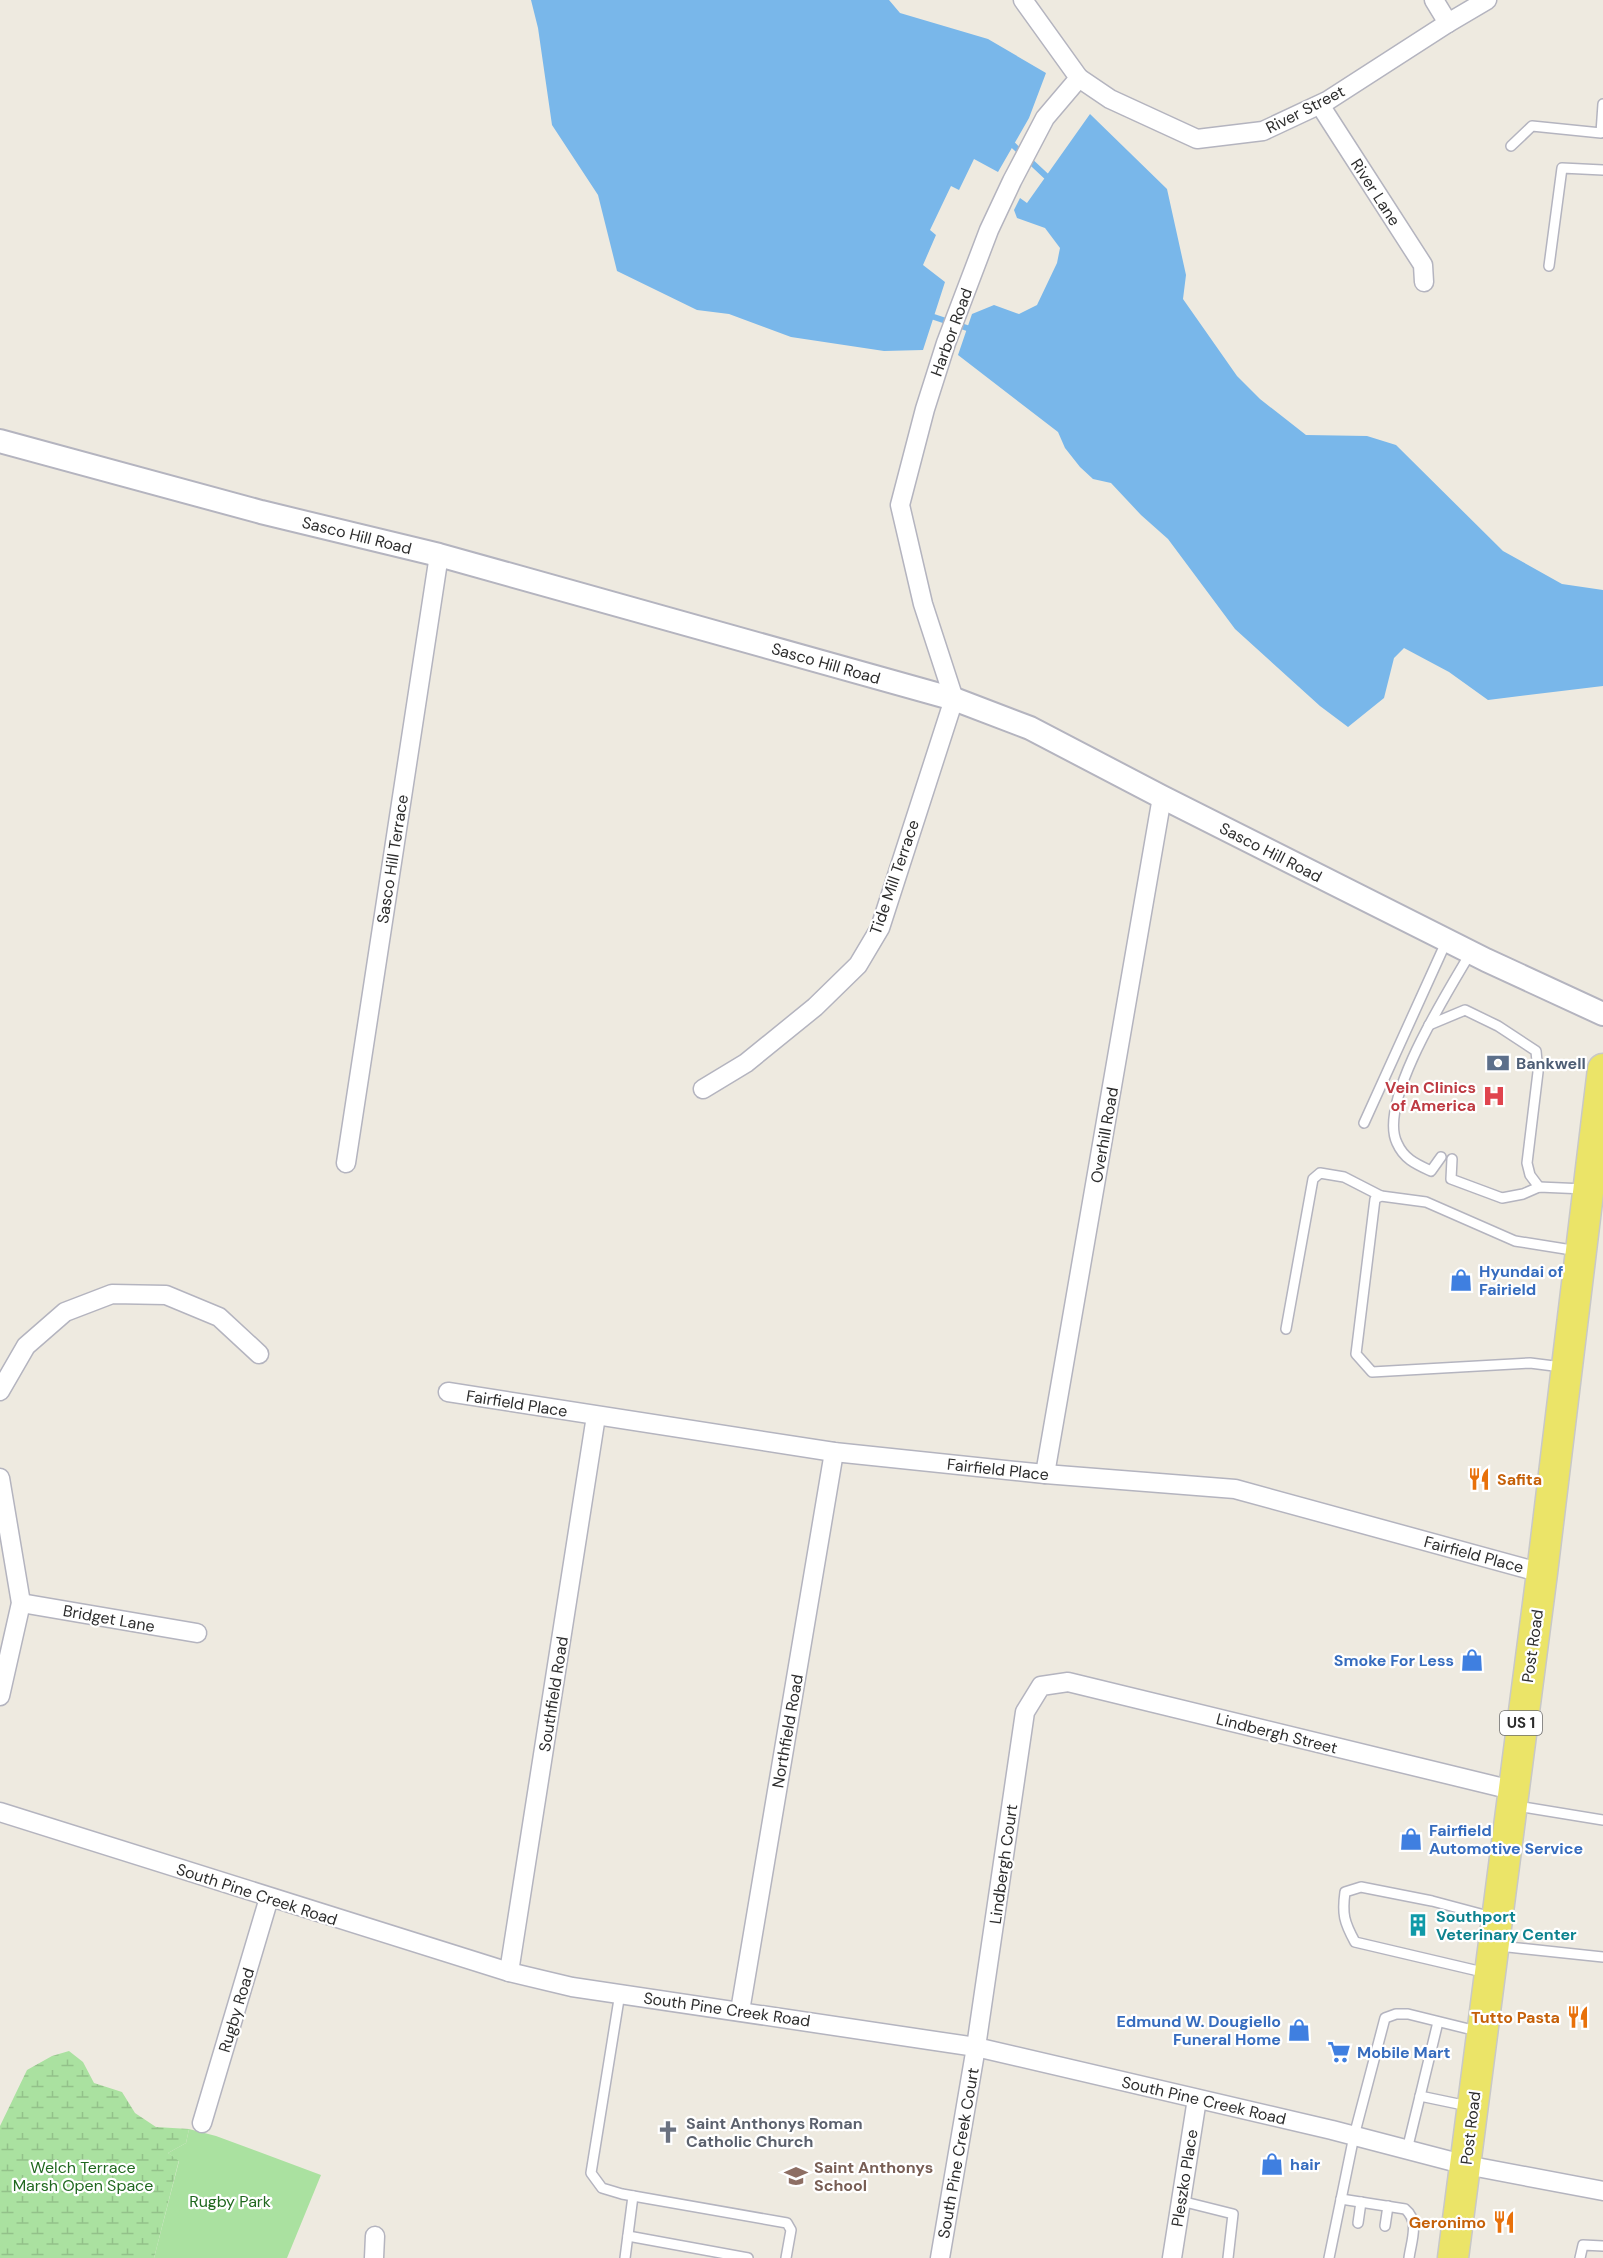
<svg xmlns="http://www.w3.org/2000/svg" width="1603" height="2258" viewBox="0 0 1603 2258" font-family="'DM Sans',sans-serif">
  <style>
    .wetland { fill: url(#wetland-marsh) }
    .park { fill: #aae1a0 }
    .water { fill: #79b7ea }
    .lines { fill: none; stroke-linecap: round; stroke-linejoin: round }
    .stream { stroke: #79b7ea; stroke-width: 6 }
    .service-casing { stroke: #b4b4bf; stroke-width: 12 }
    .minor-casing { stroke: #b4b4bf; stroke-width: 21 }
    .tertiary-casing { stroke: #b4b4bf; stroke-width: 26 }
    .primary-casing { stroke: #c8c8c8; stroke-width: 33 }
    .service { stroke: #fff; stroke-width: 9 }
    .minor { stroke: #fff; stroke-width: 18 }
    .tertiary { stroke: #fff; stroke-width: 22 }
    .primary { stroke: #ebe468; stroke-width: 30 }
    .labels { text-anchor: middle; stroke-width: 4.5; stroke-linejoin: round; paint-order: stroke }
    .shield { fill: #fff; stroke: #6c6c6c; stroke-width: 1.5 }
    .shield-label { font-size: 15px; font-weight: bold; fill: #2d2d2d }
    .street-label { font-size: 16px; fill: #2d2d2d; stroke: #fff }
    .service-label { font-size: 16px; font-weight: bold; fill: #4e5e75; stroke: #fff; text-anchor: start }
    .health-label { font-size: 16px; font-weight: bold; fill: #be3a42; stroke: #fff; text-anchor: end }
    .shop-label { font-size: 16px; font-weight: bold; fill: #366cbe; stroke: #fff; text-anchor: start }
    .food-label { font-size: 16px; font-weight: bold; fill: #c56008; stroke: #fff; text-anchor: end }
    .culture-label { font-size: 16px; font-weight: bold; fill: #0d838f; stroke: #fff; text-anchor: start }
    .worship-label { font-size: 16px; font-weight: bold; fill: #5b616d; stroke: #fff; text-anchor: start }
    .park-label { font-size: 16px; fill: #20681f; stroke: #fff }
    .education-label { font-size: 16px; font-weight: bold; fill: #785e54; stroke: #fff; text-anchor: start }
  </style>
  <defs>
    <pattern id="wetland-marsh" width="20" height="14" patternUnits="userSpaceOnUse" patternTransform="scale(1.5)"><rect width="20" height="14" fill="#aae1a0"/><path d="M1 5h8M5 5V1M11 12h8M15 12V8" fill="none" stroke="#93c18a"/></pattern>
  </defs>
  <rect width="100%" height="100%" fill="#eeeae0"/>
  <path class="wetland" d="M69,2051L83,2062L94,2083L122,2092L135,2113L156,2127L189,2129L186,2143L168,2153L179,2160L154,2258H0V2126L27,2070L52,2056Z"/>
  <path class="park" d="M189,2129L216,2136L321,2175L287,2258H154L179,2161L168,2153L186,2143Z"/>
  <g class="water">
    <path d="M531,0H889L900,13L988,39L1046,73L1029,118L998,172L974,159L959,190L951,186L930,230L936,235L923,265L945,282L923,350L884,351L791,337L729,314L697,310L617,271L598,195L552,125L538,28Z"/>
    <path d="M1090,114L1167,189L1186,275L1183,299L1237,376L1260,399L1306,435L1367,436L1396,445L1503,551L1562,584L1603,590V686L1488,700L1449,672L1404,648L1394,658L1384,698L1348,727L1320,706L1235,629L1168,539L1141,515L1111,483L1093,479L1080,467L1065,448L1058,432L958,355L972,314L994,305L1019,314L1037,305L1057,263L1060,248L1045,228L1017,218L1014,210L1020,198L1027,203Z"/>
  </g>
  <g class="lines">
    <g class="stream">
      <path d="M1013,145L1046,176"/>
      <path d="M934,317L967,328"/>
    </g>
    <g class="service-casing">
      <g id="service">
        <path d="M1511,146L1532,126L1601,133L1603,104"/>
        <path d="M1549,266L1562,168L1603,170"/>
        <path d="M1429,1025L1465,1010L1498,1026L1536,1051L1538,1072L1527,1163L1530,1175L1539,1187"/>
        <path d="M1364,1123L1447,940"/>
        <path d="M1441,1157L1431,1171C1416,1164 1404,1159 1397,1143C1377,1102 1449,990 1471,952"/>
        <path d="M1452,1159L1451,1179L1502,1198L1523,1194L1539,1187L1585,1189"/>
        <path d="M1286,1329L1313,1179L1320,1173L1344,1177L1381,1196"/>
        <path d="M1562,1367L1530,1363L1372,1372L1356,1354L1375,1199L1381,1196L1426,1202L1515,1241L1578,1251"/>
        <path d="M1517,1806L1603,1820"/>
        <path d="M1499,1946L1603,1957"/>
        <path d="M1487,1973L1355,1942C1344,1922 1342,1914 1345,1892L1361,1887L1432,1901L1492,1917"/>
        <path d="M620,1993L591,2173L602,2188L622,2194L787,2223L791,2230L786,2258"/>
        <path d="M1420,2096L1468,2106"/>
        <path d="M1407,2150L1438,2022"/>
        <path d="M1341,2199L1405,2209C1420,2221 1411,2242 1409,2258"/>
        <path d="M1181,2201L1233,2214L1228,2258"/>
        <path d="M1358,2223L1361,2202"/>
        <path d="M1385,2226L1388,2206"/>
        <path d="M628,2236L748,2258"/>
        <path d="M625,2258L633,2196"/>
        <path d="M1329,2258L1354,2136L1385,2018L1396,2014H1408L1477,2031"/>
        <path d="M1580,2258L1583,2245L1603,2246"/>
      </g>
    </g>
    <g class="minor-casing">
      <g id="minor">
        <path d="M1434,0L1448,23"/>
        <path d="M1079,78L1110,99L1197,139L1263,131L1327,101L1448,23L1487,0"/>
        <path d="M1320,105L1423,265L1424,282"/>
        <path d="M703,1089L746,1063L815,1007L858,965L880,928L954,699L923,604L900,505L925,409L946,343L989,230L1012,181L1045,118L1079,78L1023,0"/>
        <path d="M346,1163L439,555"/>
        <path d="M0,1391L26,1346L65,1312L112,1294L166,1295L219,1317L259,1354"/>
        <path d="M448,1392L834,1452L1045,1474L1235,1489L1542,1573"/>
        <path d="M1045,1474L1162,797"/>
        <path d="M0,1478L21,1603L0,1696"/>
        <path d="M21,1603L197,1633"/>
        <path d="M0,1812L509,1972L572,1987L976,2047L1332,2130L1466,2165L1603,2191"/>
        <path d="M509,1972L596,1416"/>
        <path d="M740,2011L834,1452"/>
        <path d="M202,2123L269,1898"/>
        <path d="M374,2258L375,2236"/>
        <path d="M940,2258L976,2047L1025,1712L1041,1686L1068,1682L1512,1790"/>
        <path d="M1172,2258L1197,2099"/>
      </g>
    </g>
    <g class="tertiary-casing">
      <path id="tertiary" d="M0,441L261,512L439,555L954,699L1030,728L1162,797L1486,960L1603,1014"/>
    </g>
    <g class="primary-casing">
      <path id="primary" d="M1453,2258L1542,1573L1603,1069"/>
    </g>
    <use href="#service" class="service"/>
    <use href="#minor" class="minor"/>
    <use href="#tertiary" class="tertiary"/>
    <use href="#primary" class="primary"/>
  </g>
  <defs>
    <g id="bank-bare" transform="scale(1.8)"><path d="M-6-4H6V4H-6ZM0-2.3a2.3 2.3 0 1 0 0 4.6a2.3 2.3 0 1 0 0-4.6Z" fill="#5c6f8a" stroke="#fff" stroke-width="2.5" paint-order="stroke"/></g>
    <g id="hospital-bare" transform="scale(1.8)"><path d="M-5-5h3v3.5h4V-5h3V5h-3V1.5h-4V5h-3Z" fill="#e0444e" stroke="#fff" stroke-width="2.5" paint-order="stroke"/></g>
    <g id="shop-bare" transform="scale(1.8)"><path d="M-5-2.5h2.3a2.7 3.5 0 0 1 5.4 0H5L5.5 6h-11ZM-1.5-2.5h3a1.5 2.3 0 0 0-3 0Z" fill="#3f7fe0" stroke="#fff" stroke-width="2.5" paint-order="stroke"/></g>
    <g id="restaurant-bare" transform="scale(1.8)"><path d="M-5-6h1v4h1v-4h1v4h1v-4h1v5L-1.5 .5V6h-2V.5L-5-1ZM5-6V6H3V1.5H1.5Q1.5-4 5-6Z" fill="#e8710a" stroke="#fff" stroke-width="2.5" paint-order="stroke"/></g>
    <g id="building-bare" transform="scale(1.8)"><path d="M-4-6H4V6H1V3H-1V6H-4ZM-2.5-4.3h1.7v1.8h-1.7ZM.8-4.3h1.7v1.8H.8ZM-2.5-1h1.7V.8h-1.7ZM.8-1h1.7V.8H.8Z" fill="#0f9aa8" stroke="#fff" stroke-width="2.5" paint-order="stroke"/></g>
    <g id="supermarket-bare" transform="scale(1.8)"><path d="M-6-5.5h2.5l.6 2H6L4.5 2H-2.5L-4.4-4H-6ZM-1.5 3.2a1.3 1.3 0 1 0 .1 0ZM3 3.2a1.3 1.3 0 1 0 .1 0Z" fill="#3f7fe0" stroke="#fff" stroke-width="2.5" paint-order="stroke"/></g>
    <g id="church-bare" transform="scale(1.8)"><path d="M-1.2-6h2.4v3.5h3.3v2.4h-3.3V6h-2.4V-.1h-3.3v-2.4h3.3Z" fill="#6b7280" stroke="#fff" stroke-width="2.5" paint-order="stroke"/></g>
    <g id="school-bare" transform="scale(1.8)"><path d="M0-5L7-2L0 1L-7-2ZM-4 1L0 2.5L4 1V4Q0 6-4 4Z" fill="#8d6e63" stroke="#fff" stroke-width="2.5" paint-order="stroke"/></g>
  </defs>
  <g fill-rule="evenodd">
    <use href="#bank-bare" x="1498" y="1063"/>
    <use href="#hospital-bare" x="1494" y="1096"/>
    <use href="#shop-bare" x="1461" y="1280"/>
    <use href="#restaurant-bare" x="1479" y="1479"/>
    <use href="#shop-bare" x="1472" y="1660"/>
    <use href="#shop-bare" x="1411" y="1839"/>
    <use href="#building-bare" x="1418" y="1925"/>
    <use href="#restaurant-bare" x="1578" y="2017"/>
    <use href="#shop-bare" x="1299" y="2030"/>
    <use href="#supermarket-bare" x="1339" y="2052"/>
    <use href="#church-bare" x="668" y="2132"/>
    <use href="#shop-bare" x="1272" y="2164"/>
    <use href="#school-bare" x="796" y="2176"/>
    <use href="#restaurant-bare" x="1504" y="2222"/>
  </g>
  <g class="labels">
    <rect class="shield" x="1500" y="1711" width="42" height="24" rx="4.5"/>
    <g class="shield-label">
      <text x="1521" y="1728">US 1</text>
    </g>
    <g class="street-label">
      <text transform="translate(1305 109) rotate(-27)" y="6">River Street</text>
      <text transform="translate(1376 192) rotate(57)" y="6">River Lane</text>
      <text transform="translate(951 332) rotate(-70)" y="6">Harbor Road</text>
      <text transform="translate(357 535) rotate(14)" y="6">Sasco Hill Road</text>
      <text transform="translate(826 663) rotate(16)" y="6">Sasco Hill Road</text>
      <text transform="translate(1271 852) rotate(27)" y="6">Sasco Hill Road</text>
      <text transform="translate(392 859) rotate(-81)" y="6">Sasco Hill Terrace</text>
      <text transform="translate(894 877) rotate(-71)" y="6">Tide Mill Terrace</text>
      <text transform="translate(1104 1135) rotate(-80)" y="6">Overhill Road</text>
      <text transform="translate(517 1403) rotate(9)" y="6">Fairfield Place</text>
      <text transform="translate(998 1469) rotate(6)" y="6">Fairfield Place</text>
      <text transform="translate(1474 1554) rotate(15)" y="6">Fairfield Place</text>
      <text transform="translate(109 1618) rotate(10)" y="6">Bridget Lane</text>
      <text transform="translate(1532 1646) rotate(-82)" y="6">Post Road</text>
      <text transform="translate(553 1694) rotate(-81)" y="6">Southfield Road</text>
      <text transform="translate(787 1731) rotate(-80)" y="6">Northfield Road</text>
      <text transform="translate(1277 1733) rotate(14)" y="6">Lindbergh Street</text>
      <text transform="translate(1003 1864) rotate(-82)" y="6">Lindbergh Court</text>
      <text transform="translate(257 1894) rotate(18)" y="6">South Pine Creek Road</text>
      <text transform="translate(727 2009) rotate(8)" y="6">South Pine Creek Road</text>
      <text transform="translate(236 2010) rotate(-73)" y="6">Rugby Road</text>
      <text transform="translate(1204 2100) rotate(13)" y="6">South Pine Creek Road</text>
      <text transform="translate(1470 2128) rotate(-83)" y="6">Post Road</text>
      <text transform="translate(958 2153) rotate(-80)" y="6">South Pine Creek Court</text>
      <text transform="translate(1184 2178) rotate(-81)" y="6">Pleszko Place</text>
    </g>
    <g class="service-label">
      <text x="1516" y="1069">Bankwell</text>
    </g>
    <g class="health-label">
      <text x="1476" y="1093">Vein Clinics<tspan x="1476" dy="18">of America</tspan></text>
    </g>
    <g class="shop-label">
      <text x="1479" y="1277">Hyundai of<tspan x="1479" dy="18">Fairield</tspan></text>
      <text x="1454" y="1666" text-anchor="end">Smoke For Less</text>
      <text x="1429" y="1836">Fairfield<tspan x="1429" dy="18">Automotive Service</tspan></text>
      <text x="1281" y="2027" text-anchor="end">Edmund W. Dougiello<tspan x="1281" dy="18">Funeral Home</tspan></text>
      <text x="1357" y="2058">Mobile Mart</text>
      <text x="1290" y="2170">hair</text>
    </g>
    <g class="food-label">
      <text x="1497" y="1485" text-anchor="start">Safita</text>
      <text x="1560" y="2023">Tutto Pasta</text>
      <text x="1486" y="2228">Geronimo</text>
    </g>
    <g class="culture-label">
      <text x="1436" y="1922">Southport<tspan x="1436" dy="18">Veterinary Center</tspan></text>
    </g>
    <g class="worship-label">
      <text x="686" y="2129">Saint Anthonys Roman<tspan x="686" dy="18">Catholic Church</tspan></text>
    </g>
    <g class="park-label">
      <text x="83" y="2173">Welch Terrace<tspan x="83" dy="18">Marsh Open Space</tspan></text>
      <text x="230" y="2207">Rugby Park</text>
    </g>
    <g class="education-label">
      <text x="814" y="2173">Saint Anthonys<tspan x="814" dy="18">School</tspan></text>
    </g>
  </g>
</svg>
